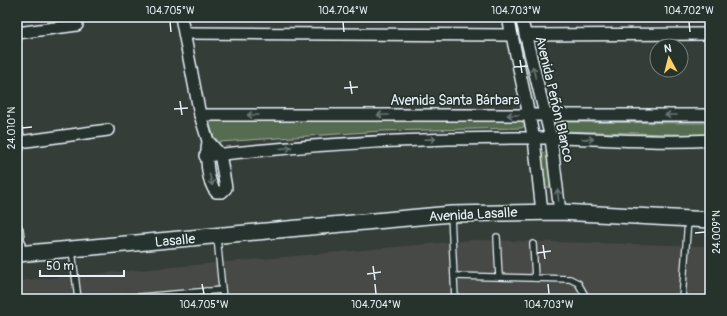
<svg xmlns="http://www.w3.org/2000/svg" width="727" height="316" viewBox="0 0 727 316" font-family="Pangolin,sans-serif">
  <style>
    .built { fill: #474947 }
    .green { fill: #566c51; stroke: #9faea4 }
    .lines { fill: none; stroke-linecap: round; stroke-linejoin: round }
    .lane-casing { stroke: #e8f1f8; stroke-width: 8 }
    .street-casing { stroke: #e8f1f8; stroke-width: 14 }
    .secondary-casing { stroke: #e8f1f8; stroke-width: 18 }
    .lane { stroke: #26332d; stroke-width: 5.5 }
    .street { stroke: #26332d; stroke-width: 11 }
    .secondary { stroke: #26332d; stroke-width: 15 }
    .oneway { stroke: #6a7674 }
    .ticks { fill: none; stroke: #e8f1f8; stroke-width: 1.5 }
    .labels { text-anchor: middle; stroke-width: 3.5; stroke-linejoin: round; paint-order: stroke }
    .street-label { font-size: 14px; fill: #e8f1f8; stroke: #26332d }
    .neatline { fill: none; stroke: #e8f1f8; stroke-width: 1.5 }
    .ticks-label { font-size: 10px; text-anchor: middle; fill: #e8f1f8 }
  </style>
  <rect width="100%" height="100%" fill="#353d39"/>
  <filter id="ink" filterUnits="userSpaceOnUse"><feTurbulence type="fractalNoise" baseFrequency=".025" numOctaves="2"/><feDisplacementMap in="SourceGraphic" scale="8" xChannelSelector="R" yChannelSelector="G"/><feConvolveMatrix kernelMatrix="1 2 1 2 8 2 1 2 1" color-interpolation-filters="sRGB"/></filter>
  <g filter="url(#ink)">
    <path class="built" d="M473,240L709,246L706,299H17V281Z"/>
    <g class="green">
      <path d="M214,118L521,121L526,124L522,128L383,131L219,142L207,129Z"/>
      <path d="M555,122L710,123V133L708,135L558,131L553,128Z"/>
      <path d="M549,151L552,171L550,187L544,188L541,169L543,153Z"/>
    </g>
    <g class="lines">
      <g class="lane-casing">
        <g id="lane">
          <path d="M451,215L455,299"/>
          <path d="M217,237L223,299"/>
          <path d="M497,237L499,277"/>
          <path d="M533,244L535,278"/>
          <path d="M72,250L78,299"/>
          <path d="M454,276L570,279L578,283L587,299"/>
          <path d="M206,291L207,299"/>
          <path d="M116,299L222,290"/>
          <path d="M682,299L688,220"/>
        </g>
      </g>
      <g class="street-casing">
        <g id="street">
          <path d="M181,17L200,115L208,141L220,154L226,188L222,192H216C206,181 206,154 208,141"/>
          <path d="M508,17L534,139L542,212"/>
          <path d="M521,17L551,138L560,212"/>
          <path d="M17,33L77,25"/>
          <path d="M185,33L511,35"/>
          <path d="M525,35L710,34"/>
          <path d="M200,115H710"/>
          <path d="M17,131L19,142L17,151"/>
          <path d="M19,142L108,130"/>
          <path d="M205,156C320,143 434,137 550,138C603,138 657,144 710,140"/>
          <path d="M17,230L20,254"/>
        </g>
      </g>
      <g class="secondary-casing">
        <path id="secondary" d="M17,254L451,214L560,212L710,220"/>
      </g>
      <use href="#lane" class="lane"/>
      <use href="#street" class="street"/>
      <use href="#secondary" class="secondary"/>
    </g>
    <defs><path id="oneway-shaft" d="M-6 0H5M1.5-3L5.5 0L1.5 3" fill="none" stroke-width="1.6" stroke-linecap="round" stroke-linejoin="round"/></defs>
    <g class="oneway">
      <use href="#oneway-shaft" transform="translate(534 72) rotate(-104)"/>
      <use href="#oneway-shaft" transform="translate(253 115) rotate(-180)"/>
      <use href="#oneway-shaft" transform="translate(383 115) rotate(-180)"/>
      <use href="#oneway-shaft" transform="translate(513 115) rotate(-180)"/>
      <use href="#oneway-shaft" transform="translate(671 115) rotate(180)"/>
      <use href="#oneway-shaft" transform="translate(430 139) rotate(-2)"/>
      <use href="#oneway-shaft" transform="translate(588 139) rotate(1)"/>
      <use href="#oneway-shaft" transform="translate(286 148) rotate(-5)"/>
      <use href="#oneway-shaft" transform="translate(211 180) rotate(75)"/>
      <use href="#oneway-shaft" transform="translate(558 195) rotate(-96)"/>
    </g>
  </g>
  <path class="ticks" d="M170,22L171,32M343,22L344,32M516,22L517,32M689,22L690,32M520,60L522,73M514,67L528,66M350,81L352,94M344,88L358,87M180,101L182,115M174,109L188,108M22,128L32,127M695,233L705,232M543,245L545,259M537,253L551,251M373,266L375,280M367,274L381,272M202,284L204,294M375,284L376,294M548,284L549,294"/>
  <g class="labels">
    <g class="street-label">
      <text transform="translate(555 99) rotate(77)" y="5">Avenida Peñón Blanco</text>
      <text x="455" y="105">Avenida Santa Bárbara</text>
      <text transform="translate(473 214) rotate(-3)" y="5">Avenida Lasalle</text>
      <text transform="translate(175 240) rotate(-5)" y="5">Lasalle</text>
    </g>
  </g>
  <rect width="727" height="316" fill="none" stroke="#26332d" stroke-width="44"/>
  <g transform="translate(669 58) rotate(353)"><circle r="19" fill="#26332d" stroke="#747f7e"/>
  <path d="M0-3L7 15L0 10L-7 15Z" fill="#ffd166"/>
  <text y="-6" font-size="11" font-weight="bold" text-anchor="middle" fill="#e8f1f8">N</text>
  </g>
  <path d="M40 270v6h84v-6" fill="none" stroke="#e8f1f8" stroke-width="2"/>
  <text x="46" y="270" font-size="12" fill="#e8f1f8" stroke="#26332d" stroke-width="3" paint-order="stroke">50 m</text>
  <rect x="22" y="22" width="683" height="272" class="neatline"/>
  <g class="ticks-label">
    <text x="170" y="14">104.705°W</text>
    <text x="343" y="14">104.704°W</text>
    <text x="516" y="14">104.703°W</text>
    <text x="689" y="14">104.702°W</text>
    <text transform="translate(11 128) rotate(-90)" y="4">24.010°N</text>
    <text transform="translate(716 232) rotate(-90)" y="4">24.009°N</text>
    <text x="204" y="308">104.705°W</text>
    <text x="376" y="308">104.704°W</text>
    <text x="549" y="308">104.703°W</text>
  </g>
</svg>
